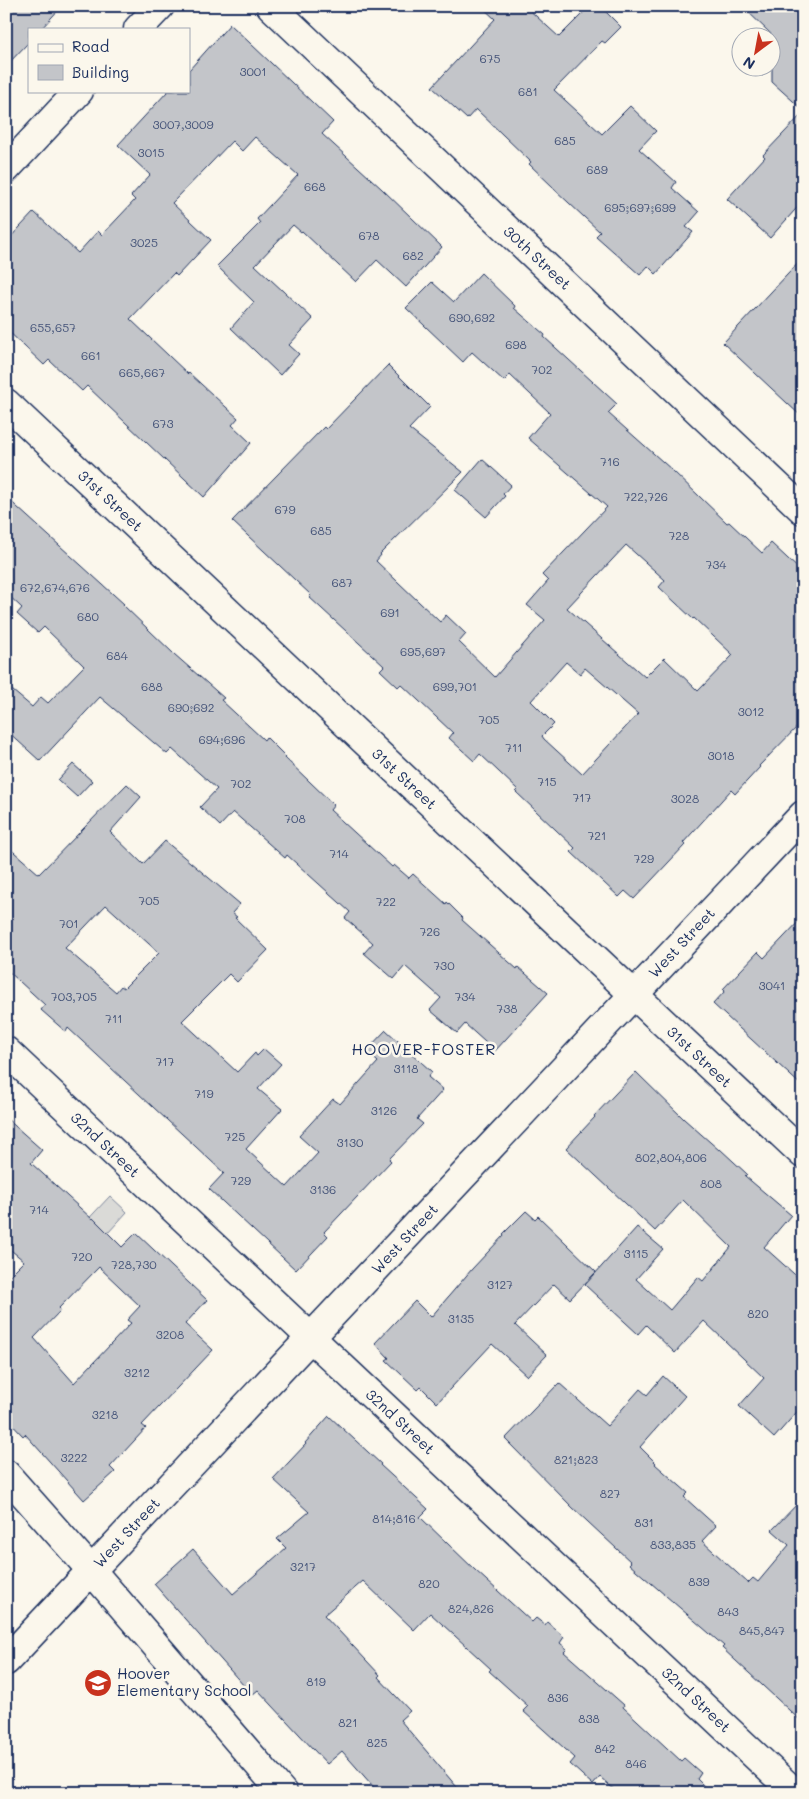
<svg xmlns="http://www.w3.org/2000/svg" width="809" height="1799" viewBox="0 0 809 1799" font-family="Mali,sans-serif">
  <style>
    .green { fill: #dadad7; stroke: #7a849a }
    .building { fill: #c3c5c9; stroke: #1b2f5e; fill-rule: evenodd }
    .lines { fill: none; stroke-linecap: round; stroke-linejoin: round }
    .street-casing { stroke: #1b2f5e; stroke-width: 31 }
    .secondary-casing { stroke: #1b2f5e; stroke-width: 31 }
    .street { stroke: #fbf7ec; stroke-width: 28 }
    .secondary { stroke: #fbf7ec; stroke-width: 28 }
    .labels { text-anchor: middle; stroke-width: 5; stroke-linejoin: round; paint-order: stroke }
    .number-label { font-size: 12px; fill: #455479 }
    .street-label { font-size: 15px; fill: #1b2f5e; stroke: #fbf7ec }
    .poi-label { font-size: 15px; fill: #1b2f5e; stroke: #fbf7ec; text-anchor: start }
    .neighbourhood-label { font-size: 16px; letter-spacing: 1px; fill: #1b2f5e; stroke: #fbf7ec }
  </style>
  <rect width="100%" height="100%" fill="#fbf7ec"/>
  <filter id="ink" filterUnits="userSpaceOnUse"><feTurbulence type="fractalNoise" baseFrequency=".02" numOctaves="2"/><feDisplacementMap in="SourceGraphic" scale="10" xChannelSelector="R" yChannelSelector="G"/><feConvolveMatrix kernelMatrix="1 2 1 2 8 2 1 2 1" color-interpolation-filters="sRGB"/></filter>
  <g filter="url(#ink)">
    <path class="green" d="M110,1196L127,1212L108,1233L93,1219L62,1247Z"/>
    <g class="building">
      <path d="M6,6H62L41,29H29V42L6,66Z"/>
      <path d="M481,6H525L559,37L590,6H600L621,27L605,43L602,41L554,90L602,134L630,106L656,131L639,149L676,182L672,188L699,212L686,227L693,232L656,274L648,266L640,275L596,236L600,232L553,188V187L529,164L531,162L476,109L467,119L432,87L495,19Z"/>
      <path d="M742,6H803V110L772,82V35Z"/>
      <path d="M230,24L333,122L322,134L382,189L442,247L406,287L377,260L356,282L302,231L301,232L293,225L255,265L313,319L289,345L299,354L280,375L231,328L254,302L217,266L260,223L257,219L298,175L255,137L242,151L232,141L209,165L172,203L211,240L177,276L174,273L130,319L188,374L189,373L238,418L232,425L251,443L204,497L87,386L82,391L49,360L44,365L6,329V242L34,212L78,253L98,231L102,235L135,200L131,196L150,175L118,145L168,91H189V70Z"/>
      <path d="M803,113V201L770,238L727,199L765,157L763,155Z"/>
      <path d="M803,258V418L723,343Z"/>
      <path d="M481,273L515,306L514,308L545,335L544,337L617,404L608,413L672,470L727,523L729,522L762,553L771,543L803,573V721L759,766L760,767L735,794L731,790L683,843L685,845L634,899L625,891L619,897L571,852L575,848L516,792L518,790L480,754L474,761L449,738L453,733L401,684L398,687L380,670L384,666L309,597L311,595L232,521L324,427L326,429L388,365L430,407L409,429L463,472L380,554L381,555L376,561L440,622L446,615L466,634L459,642L495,677L545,620L527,605L548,581L542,575L607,507L528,438L550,413L510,375L504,381L472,352L463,362L406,308L432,282L454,302ZM626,545L665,580L659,587L693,619L694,618L733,655L698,691L664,658L645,677L567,608ZM566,662L580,674L585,668L638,714L582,774L544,739L542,736L554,724L531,701Z"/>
      <path d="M482,459L511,485L503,494L505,496L486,517L455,490Z"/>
      <path d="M6,497L124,604L123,605L174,654L224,698L221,700L264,740L266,737L286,757L285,758L334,805L330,810L392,867L394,865L409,878L413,874L446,904L447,902L463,918L462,920L517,969L518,967L548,993L495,1051L465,1024L457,1033L430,1010L441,998L405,966L394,979L364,953L373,943L345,918L350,912L287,855L285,858L233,812L220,826L200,807L217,789L172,749L167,754L100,697L40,761L6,730V685L32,707L41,697L48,703L84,666L44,627L38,633L17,614L22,608L6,593Z"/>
      <path d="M73,764L92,781L77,797L58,780Z"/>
      <path d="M127,784L141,797L110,832L143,864L165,841L240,904L232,913L237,917L235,918L268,950L237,982L229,974L182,1021L237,1072L255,1053L257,1056L264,1049L281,1064L258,1089L282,1109L246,1149L287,1187L318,1153L299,1136L333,1099L340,1104L378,1062L366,1051L386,1030L432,1072L428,1077L443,1090L417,1119L423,1124L389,1159L391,1161L324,1232L328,1236L296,1270L209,1189L224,1173L68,1028L66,1032L41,1010L45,1005L6,969V845L39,874ZM106,905L159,953L124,988L121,986L116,992L65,948Z"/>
      <path d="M803,917V1087L713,1004L725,991L723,989L758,952L764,958Z"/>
      <path d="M636,1072L684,1119L719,1150L720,1149L747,1174L745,1176L791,1215L764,1247L803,1282V1405L774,1438L739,1406L764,1378L704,1321L675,1353L646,1325L638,1334L585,1285L637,1227L663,1249L636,1279L670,1310L698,1277L703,1281L731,1247L683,1200L655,1231L566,1148L595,1117L594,1116Z"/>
      <path d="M6,1118L42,1150L31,1163L92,1219L93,1218L122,1247L136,1233L207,1300L185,1324L213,1350L142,1425L146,1428L110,1467L115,1472L84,1500L25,1434L23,1436L6,1418V1279L24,1261L6,1246ZM99,1267L140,1306L127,1320L131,1323L74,1383L34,1338L61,1310L59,1308Z"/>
      <path d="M526,1211L535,1219L538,1216L596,1272L570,1299L554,1284L515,1325L547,1355L527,1376L492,1344L437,1403L421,1387L418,1390L386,1360L389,1358L375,1343L415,1301L431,1317L472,1269L504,1235L503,1234Z"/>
      <path d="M663,1376L685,1396L640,1447L656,1463L655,1464L688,1493L684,1497L716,1526L702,1541L748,1583L753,1578L758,1582L789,1545L772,1530L803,1498V1723L722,1648L724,1646L629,1564L631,1562L573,1508L505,1439L559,1383L607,1426L640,1389L647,1395Z"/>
      <path d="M329,1416L381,1464L380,1465L428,1509L420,1517L475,1570L532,1622L536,1618L545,1625L547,1622L564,1637L560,1643L567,1649L564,1652L624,1705L623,1707L681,1761L684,1758L701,1773L697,1779L711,1793H618L600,1777L593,1785L570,1764L575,1758L523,1711L528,1706L489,1671L491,1669L430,1613L414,1630L363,1581L324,1615L380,1675L378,1677L410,1711L400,1720L462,1793H379L342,1751L327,1764L258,1690L252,1695L154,1584L193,1549L233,1594L286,1548L277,1539L309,1512L273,1479L306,1444L305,1443Z"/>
    </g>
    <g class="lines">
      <g class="street-casing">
        <g id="street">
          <path d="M271,6L803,510"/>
          <path d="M6,403L803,1154"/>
          <path d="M6,1051L795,1793"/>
          <path d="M6,1474L91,1570L283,1793"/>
        </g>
      </g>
      <g class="secondary-casing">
        <g id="secondary">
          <path d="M138,29L160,6"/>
          <path d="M6,169L79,91"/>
          <path d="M6,1661L803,815"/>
        </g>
      </g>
      <use href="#street" class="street"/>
      <use href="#secondary" class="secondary"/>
    </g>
  </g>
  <defs>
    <g id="school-disc" transform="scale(1.4375)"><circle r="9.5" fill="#c8321e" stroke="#fbf7ec"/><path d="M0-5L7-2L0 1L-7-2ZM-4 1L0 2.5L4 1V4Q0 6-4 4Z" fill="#fff"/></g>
  </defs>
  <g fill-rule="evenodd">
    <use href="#school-disc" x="98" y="1683"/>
  </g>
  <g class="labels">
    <g class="number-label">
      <text x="490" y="63">675</text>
      <text x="253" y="76">3001</text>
      <text x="528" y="96">681</text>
      <text x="183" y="129">3007,3009</text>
      <text x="565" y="145">685</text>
      <text x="151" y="157">3015</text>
      <text x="597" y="174">689</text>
      <text x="315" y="191">668</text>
      <text x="640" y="212">695;697;699</text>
      <text x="369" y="240">678</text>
      <text x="144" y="247">3025</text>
      <text x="413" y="260">682</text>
      <text x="472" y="322">690,692</text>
      <text x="53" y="332">655,657</text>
      <text x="516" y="349">698</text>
      <text x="91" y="360">661</text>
      <text x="542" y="374">702</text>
      <text x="142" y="377">665,667</text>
      <text x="163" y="428">673</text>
      <text x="610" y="466">716</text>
      <text x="646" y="501">722,726</text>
      <text x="285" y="514">679</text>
      <text x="321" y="535">685</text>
      <text x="679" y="540">728</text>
      <text x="716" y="569">734</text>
      <text x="342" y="587">687</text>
      <text x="55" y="592">672,674,676</text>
      <text x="390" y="617">691</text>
      <text x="88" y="621">680</text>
      <text x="423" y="656">695,697</text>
      <text x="117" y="660">684</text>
      <text x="152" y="691">688</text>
      <text x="455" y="691">699,701</text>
      <text x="191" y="712">690;692</text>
      <text x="751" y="716">3012</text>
      <text x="489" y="724">705</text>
      <text x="222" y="744">694;696</text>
      <text x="514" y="752">711</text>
      <text x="721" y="760">3018</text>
      <text x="547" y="786">715</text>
      <text x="241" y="788">702</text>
      <text x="582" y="802">717</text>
      <text x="685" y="803">3028</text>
      <text x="295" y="823">708</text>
      <text x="597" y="840">721</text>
      <text x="339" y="858">714</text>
      <text x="644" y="863">729</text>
      <text x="149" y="905">705</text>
      <text x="386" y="906">722</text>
      <text x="69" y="928">701</text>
      <text x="430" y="936">726</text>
      <text x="444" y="970">730</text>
      <text x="772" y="990">3041</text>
      <text x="74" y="1001">703,705</text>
      <text x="465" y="1001">734</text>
      <text x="507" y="1013">738</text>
      <text x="114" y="1023">711</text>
      <text x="165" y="1066">717</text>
      <text x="406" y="1073">3118</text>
      <text x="204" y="1098">719</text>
      <text x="384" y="1115">3126</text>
      <text x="235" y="1141">725</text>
      <text x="350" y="1147">3130</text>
      <text x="671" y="1162">802,804,806</text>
      <text x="241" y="1185">729</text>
      <text x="711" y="1188">808</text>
      <text x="323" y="1194">3136</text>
      <text x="39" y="1214">714</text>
      <text x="636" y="1258">3115</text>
      <text x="82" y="1261">720</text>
      <text x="134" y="1269">728,730</text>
      <text x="500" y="1289">3127</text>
      <text x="758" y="1318">820</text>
      <text x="461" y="1323">3135</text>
      <text x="170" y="1339">3208</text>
      <text x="137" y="1377">3212</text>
      <text x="105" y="1419">3218</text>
      <text x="74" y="1462">3222</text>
      <text x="576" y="1464">821;823</text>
      <text x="610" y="1498">827</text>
      <text x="394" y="1523">814;816</text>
      <text x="644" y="1527">831</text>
      <text x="673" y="1549">833,835</text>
      <text x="303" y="1571">3217</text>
      <text x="699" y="1586">839</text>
      <text x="429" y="1588">820</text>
      <text x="471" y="1613">824,826</text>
      <text x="728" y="1616">843</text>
      <text x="762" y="1635">845,847</text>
      <text x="316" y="1686">819</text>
      <text x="558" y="1702">836</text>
      <text x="589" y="1723">838</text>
      <text x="348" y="1727">821</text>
      <text x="377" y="1747">825</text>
      <text x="605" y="1753">842</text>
      <text x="636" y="1768">846</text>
    </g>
    <g class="street-label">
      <text transform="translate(537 258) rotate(43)" y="5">30th Street</text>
      <text transform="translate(110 501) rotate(43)" y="5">31st Street</text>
      <text transform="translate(404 779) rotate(43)" y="5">31st Street</text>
      <text transform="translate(682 943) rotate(-47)" y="5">West Street</text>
      <text transform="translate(699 1057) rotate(43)" y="5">31st Street</text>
      <text transform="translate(105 1145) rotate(43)" y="5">32nd Street</text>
      <text transform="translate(405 1239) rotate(-47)" y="5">West Street</text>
      <text transform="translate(400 1422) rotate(43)" y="5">32nd Street</text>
      <text transform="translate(127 1533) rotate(-47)" y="5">West Street</text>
      <text transform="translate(696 1700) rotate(43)" y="5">32nd Street</text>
    </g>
    <g class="poi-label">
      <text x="117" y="1679">Hoover<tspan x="117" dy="17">Elementary School</tspan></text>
    </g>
    <g class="neighbourhood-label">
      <text x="424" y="1055">HOOVER-FOSTER</text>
    </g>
  </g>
  <rect width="809" height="1799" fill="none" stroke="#fbf7ec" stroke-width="25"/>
  <rect x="12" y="12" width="784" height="1774" fill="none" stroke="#1b2f5e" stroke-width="2" filter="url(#ink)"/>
  <rect x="28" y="28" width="162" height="65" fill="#fbf7ec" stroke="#a1a7b3"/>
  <rect x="38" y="44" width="25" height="8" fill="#fbf7ec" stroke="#a1a7b3"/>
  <text x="72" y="52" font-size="15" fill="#1b2f5e">Road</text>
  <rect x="38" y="65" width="25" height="15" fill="#c3c5c9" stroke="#a1a7b3"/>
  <text x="72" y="78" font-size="15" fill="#1b2f5e">Building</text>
  <g transform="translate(756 52) rotate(212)"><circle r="24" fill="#fbf7ec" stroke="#a1a7b3"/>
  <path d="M0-4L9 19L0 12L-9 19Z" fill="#c8321e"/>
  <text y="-8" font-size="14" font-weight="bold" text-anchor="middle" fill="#1b2f5e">N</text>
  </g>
</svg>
